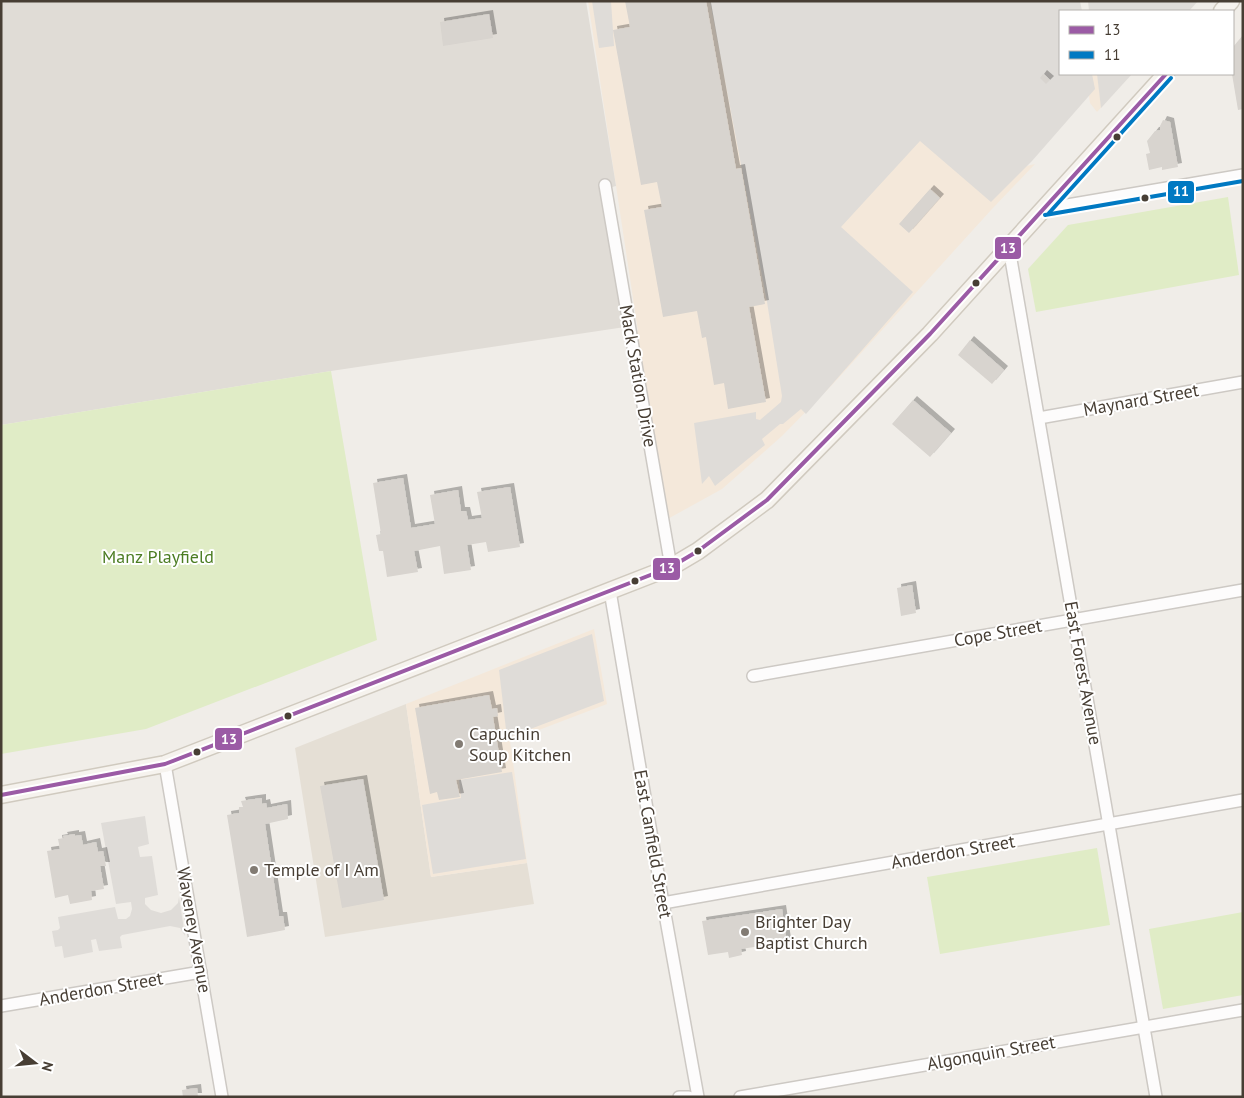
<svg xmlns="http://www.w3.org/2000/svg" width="1244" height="1098" viewBox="0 0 1244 1098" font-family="'PT Sans',sans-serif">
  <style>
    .residential { fill: #e5dfd5 }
    .commercial { fill: #f4e8da }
    .industrial { fill: #e0dcd6 }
    .green { fill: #e0ecc6 }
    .parking { fill: #dfdcd8 }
    .building { fill: #d8d4cf; filter: url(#shadow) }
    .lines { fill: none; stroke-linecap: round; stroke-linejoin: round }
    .minor-casing { stroke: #cdc9c4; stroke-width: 14 }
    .secondary-casing { stroke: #d0cabf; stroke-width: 19 }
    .minor { stroke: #fdfcfc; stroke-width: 11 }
    .secondary { stroke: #f6f3ee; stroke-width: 16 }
    .bus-1-casing { stroke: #fff; stroke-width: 8 }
    .bus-2-casing { stroke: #fff; stroke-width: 8 }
    .bus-1 { stroke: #9b5ba5; stroke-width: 4 }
    .bus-2 { stroke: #0079c2; stroke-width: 4 }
    .bus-dot { fill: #473e34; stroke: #fff; stroke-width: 2 }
    .poi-dot { fill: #827b73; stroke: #fff; stroke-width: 2 }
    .labels { text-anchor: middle; stroke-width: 4; stroke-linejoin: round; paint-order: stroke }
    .street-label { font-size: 18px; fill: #473e34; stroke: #fff }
    .park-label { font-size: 18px; fill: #4c7d23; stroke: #fff }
    .poi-label { font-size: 18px; fill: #473e34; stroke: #fff; text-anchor: start }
    .line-badge { stroke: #fff; stroke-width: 2 }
    .badge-label { font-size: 14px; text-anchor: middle; font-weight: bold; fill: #fff }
  </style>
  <defs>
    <filter id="shadow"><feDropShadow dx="4" dy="-4" stdDeviation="0" flood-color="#0004"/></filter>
  </defs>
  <rect width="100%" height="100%" fill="#f0ede8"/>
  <path class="residential" d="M406,704L431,877L527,863L534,904L325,937L295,748Z"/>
  <g class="commercial">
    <path d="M588,1H957L989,175L1035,164L992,209L833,384L782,436L722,489L664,521L631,333L638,331Z"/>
    <path d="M1086,74H1131L1097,112L1090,103Z"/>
    <path d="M594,629L607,704L510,741L527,863L431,877L406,704Z"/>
  </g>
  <path class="industrial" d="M1,1H586L616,186L600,190L625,327L331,371L1,425Z"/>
  <g class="green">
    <path d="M1228,197L1239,275L1036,312L1028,269L1068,225Z"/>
    <path d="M331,371L377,640L146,729L1,754V425Z"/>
    <path d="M1097,848L1110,925L940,954L927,877Z"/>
    <path d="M1243,912V995L1163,1009L1149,929Z"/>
  </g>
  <g class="parking">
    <path d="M592,1H611L614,46L599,48Z"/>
    <path d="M710,1H1080L1082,11H1060V74H1092L1095,89L1032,161L991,202L920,141L841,227L913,292L806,414L801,409L783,424H780L762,439L765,445L715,486L709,476L702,484L694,423L756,412V419L760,420L781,402L782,396L767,302Z"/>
    <path d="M1088,1H1198L1189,11H1089Z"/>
    <path d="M1097,74H1132L1101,108Z"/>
    <path d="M592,634L604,701L507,738L499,670Z"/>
    <path d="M512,772L526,859L433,874L422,805L461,798L459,780Z"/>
    <path d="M145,816L149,844L138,847L140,857L152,856L158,895L145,898V904L151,910L161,913L171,910L178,903L179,897L185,936L180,928L170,926L122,935L120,937L122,948L99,951L96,939L91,940L93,952L64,958L62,946L55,947L52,931L58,930L60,928L58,917L115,907L118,919H126L130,916L132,909L131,902L116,904L101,823Z"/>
  </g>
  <g class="building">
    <path d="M625,1H706L736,169L741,168L765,304L749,307L766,402L728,409L724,383L714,385L706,337L702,338L697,311L663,317L644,210L662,207L657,182L641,185L613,30L630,27Z"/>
    <path d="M489,14L493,38L443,46L440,22Z"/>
    <path d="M1243,35V109L1238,110L1232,74L1233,47Z"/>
    <path d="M1043,74L1050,80L1046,84L1040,78Z"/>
    <path d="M1163,120L1170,122L1178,167L1162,170V167L1149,170L1146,154L1150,153L1147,141L1155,131L1160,130V126Z"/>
    <path d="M930,189L940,198L909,233L899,224Z"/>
    <path d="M970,340L1004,370L992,384L958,355Z"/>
    <path d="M913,400L951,433L930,457L892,424Z"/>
    <path d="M403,478L411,528L435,524L430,495L458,490L461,511H466L468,520L482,518L477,492L510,487L520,547L488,552L486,542L467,545L471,570L444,574L440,546L414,551L418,572L387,577L383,551H379L376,535L381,534L373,483Z"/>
    <path d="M912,585L916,613L901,616L897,588Z"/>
    <path d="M489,695L492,709L497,708L498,716L493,717L502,772L456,780L460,797L439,800L437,792L430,794L415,708Z"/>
    <path d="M363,779L384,900L342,908L320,786Z"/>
    <path d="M262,798V804L266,803L267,808L287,804L288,819L265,824L279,916H283L285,930L247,937L227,815L239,813V807H243L241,801Z"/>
    <path d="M75,834V836L81,835L83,845L96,842L98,852L103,851L106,866H100L104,889L91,891L92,900L70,904L68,895L55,898L47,851L60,849L58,839L64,838L63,836Z"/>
    <path d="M782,909L787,942L741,949L742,955L729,958L728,952L708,955L702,921Z"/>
    <path d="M197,1088L198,1097H183L182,1090Z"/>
  </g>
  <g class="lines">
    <g class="minor-casing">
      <g id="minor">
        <path d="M605,185L671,567"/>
        <path d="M1044,209L1243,175"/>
        <path d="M1009,248L1156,1097"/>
        <path d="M1039,418L1243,382"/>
        <path d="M610,591L663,903L698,1097"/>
        <path d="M753,676L1243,590"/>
        <path d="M165,764L222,1097"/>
        <path d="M663,903L1243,800"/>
        <path d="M1,1006L201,972"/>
        <path d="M679,1097H689"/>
        <path d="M740,1097L1243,1010"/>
      </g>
    </g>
    <g class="secondary-casing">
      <g id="secondary">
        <path d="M1222,11L1231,1"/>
        <path d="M1,795L165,764L671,567L698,551L767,500L930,334L1166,74"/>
      </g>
    </g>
    <use href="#minor" class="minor"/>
    <use href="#secondary" class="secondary"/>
    <g class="bus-1-casing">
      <path id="bus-1" d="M1,795L165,764L671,567L698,551L767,500L930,334L1166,74"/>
    </g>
    <g class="bus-2-casing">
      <g id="bus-2">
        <path d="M1049,213L1171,78"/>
        <path d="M1045,215L1243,181"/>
      </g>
    </g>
    <use href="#bus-1" class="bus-1"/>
    <use href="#bus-2" class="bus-2"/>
  </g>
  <g class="bus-dot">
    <circle cx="1117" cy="137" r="4.5"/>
    <circle cx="1145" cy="198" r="4.5"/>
    <circle cx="976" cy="283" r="4.5"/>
    <circle cx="698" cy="551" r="4.5"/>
    <circle cx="635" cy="581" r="4.5"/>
    <circle cx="288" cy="716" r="4.5"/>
    <circle cx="197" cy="752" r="4.5"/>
  </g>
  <g class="poi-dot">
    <circle cx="459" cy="744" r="5"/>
    <circle cx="254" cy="870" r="5"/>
    <circle cx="745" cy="932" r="5"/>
  </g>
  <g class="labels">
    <g class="street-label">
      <text transform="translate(638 376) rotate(80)" y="6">Mack Station Drive</text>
      <text transform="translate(1141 400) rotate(-10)" y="6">Maynard Street</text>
      <text transform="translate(998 633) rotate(-10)" y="6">Cope Street</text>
      <text transform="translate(1083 673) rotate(80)" y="6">East Forest Avenue</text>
      <text transform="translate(653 844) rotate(80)" y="6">East Canfield Street</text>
      <text transform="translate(953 852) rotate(-10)" y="6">Anderdon Street</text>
      <text transform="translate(194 930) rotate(80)" y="6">Waveney Avenue</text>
      <text transform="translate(101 989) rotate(-10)" y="6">Anderdon Street</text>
      <text transform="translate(991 1053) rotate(-10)" y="6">Algonquin Street</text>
    </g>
    <g class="park-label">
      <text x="158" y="563">Manz Playfield</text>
    </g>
    <g class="poi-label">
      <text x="469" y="740">Capuchin<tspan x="469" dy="21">Soup Kitchen</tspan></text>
      <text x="264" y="876">Temple of I Am</text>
      <text x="755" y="928">Brighter Day<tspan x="755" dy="21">Baptist Church</tspan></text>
    </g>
  </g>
  <g class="line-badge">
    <rect x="1167" y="180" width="28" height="24" rx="5" fill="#0079c2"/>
    <rect x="994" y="236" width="28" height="24" rx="5" fill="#9b5ba5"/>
    <rect x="652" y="557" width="29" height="24" rx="5" fill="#9b5ba5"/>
    <rect x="214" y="727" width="29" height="24" rx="5" fill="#9b5ba5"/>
  </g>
  <g class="badge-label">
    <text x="1181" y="196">11</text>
    <text x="1008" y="253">13</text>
    <text x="667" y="573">13</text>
    <text x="229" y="744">13</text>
  </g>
  <rect width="1244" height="1098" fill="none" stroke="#473e34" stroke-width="5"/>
  <rect x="1059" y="10" width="175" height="65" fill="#ffffff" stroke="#b5b2ae"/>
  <rect x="1069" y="26" width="25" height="8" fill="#9b5ba5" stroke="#b5b2ae"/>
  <text x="1104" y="35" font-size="15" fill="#473e34">13</text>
  <rect x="1069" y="51" width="25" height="8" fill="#0079c2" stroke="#b5b2ae"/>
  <text x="1104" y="60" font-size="15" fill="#473e34">11</text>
  <g transform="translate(35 1063) rotate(106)" stroke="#ffffff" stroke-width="4" paint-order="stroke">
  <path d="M0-4L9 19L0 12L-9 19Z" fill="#473e34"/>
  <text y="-8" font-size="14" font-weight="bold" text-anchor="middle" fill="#473e34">N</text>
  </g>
</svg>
